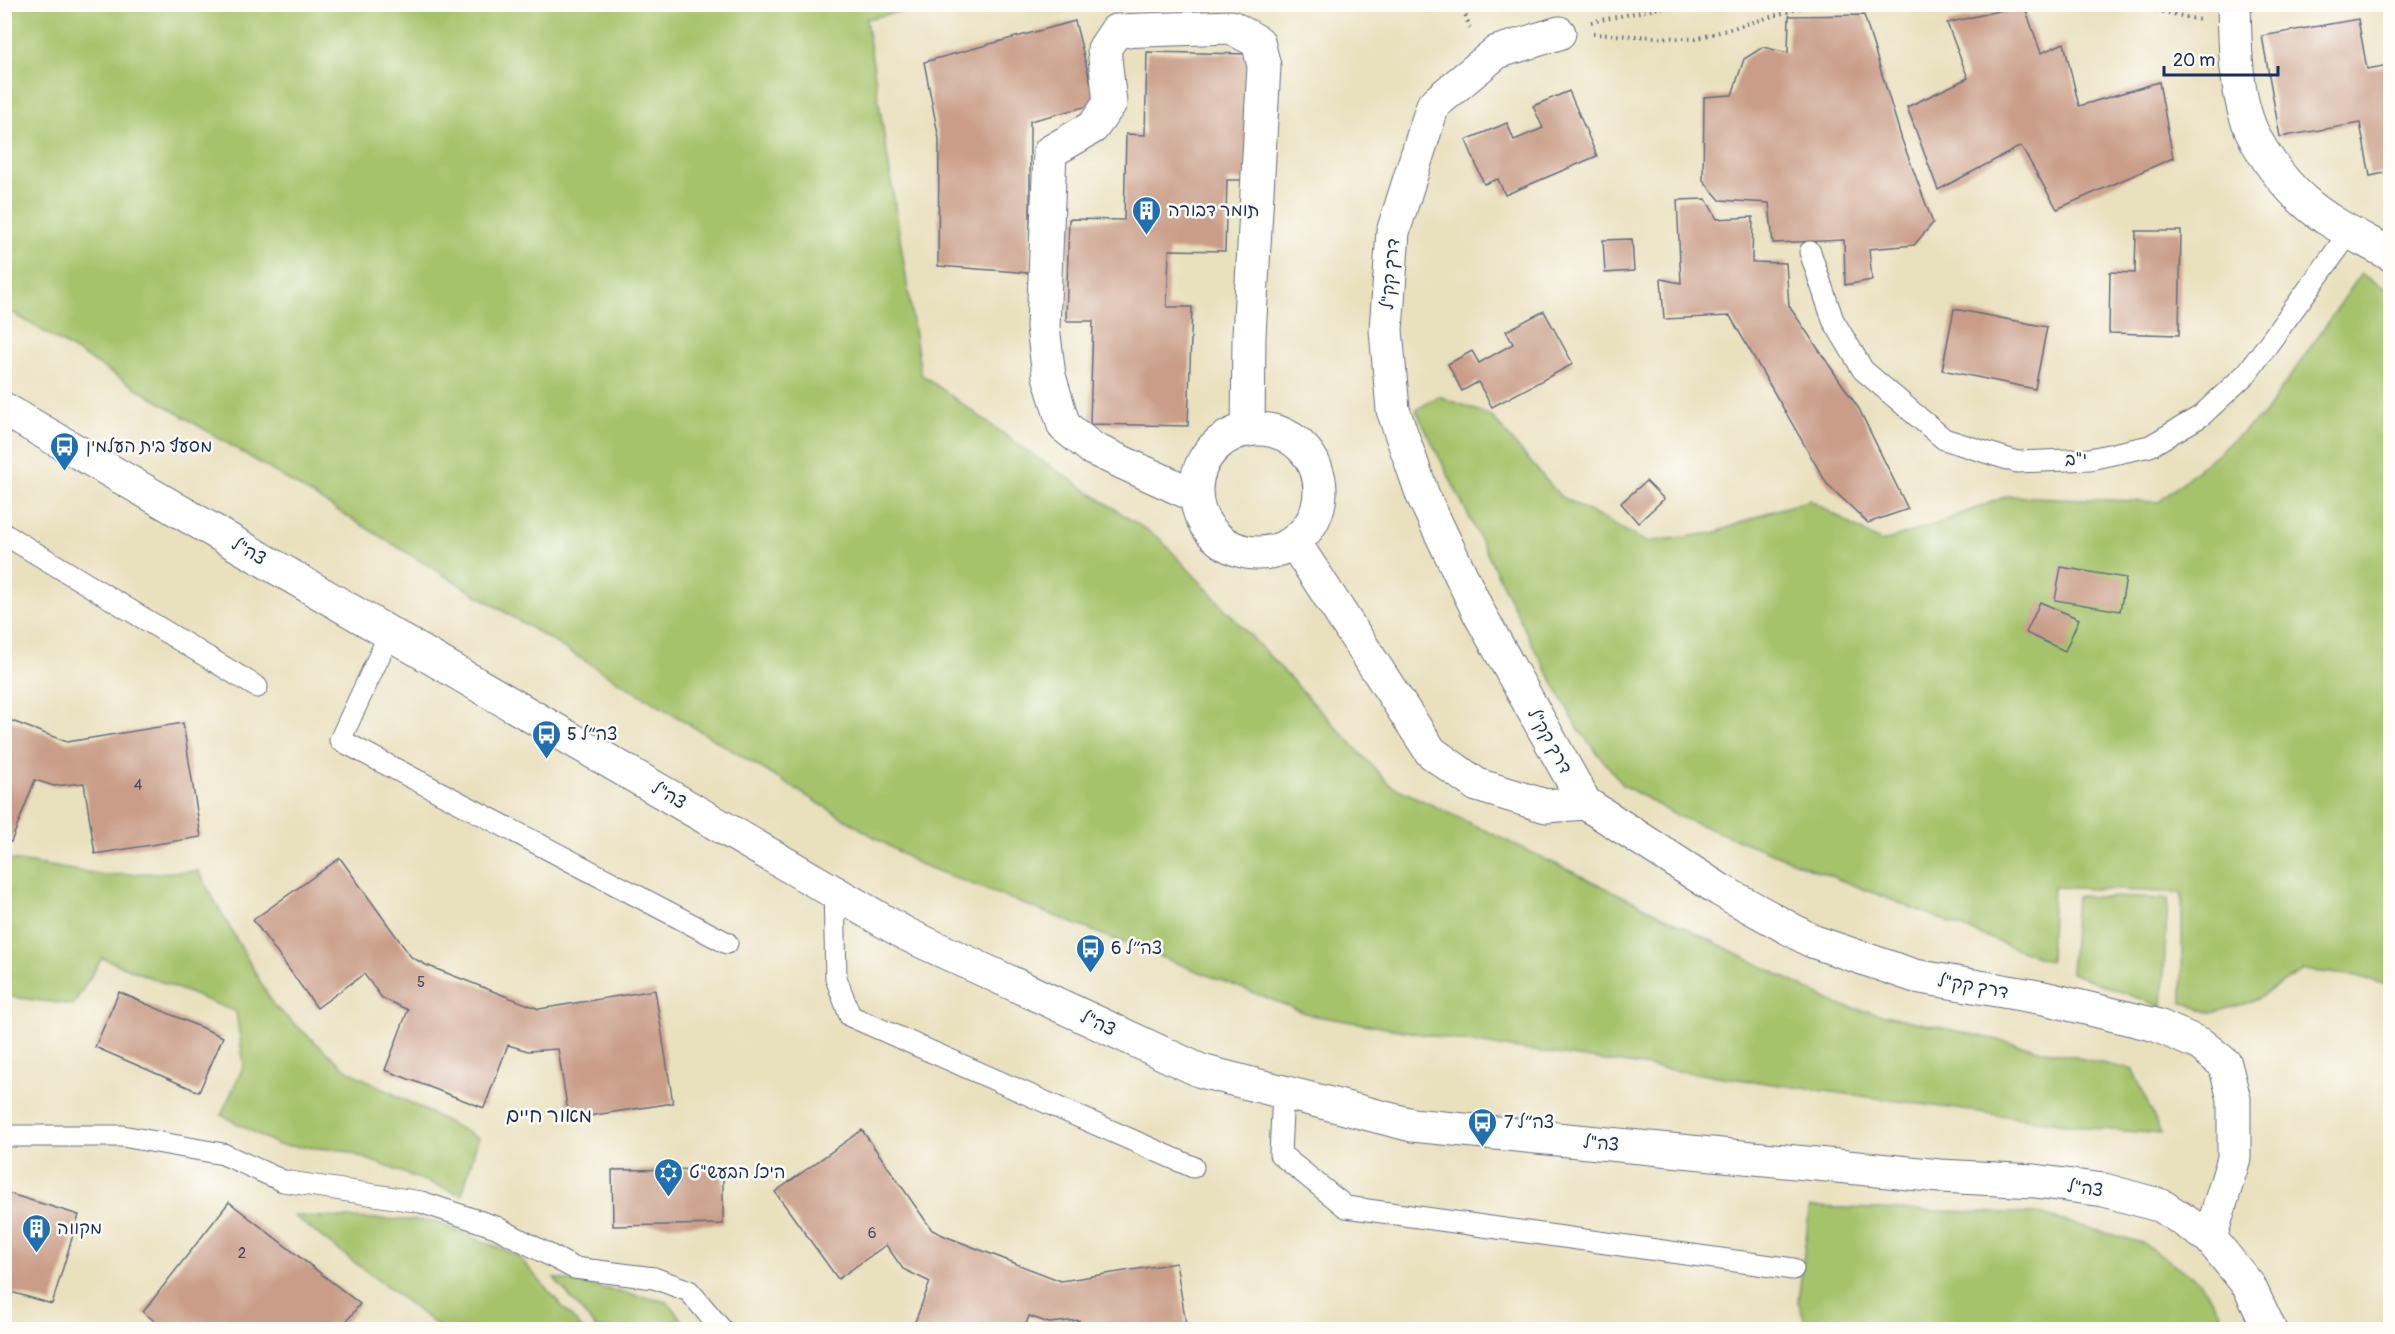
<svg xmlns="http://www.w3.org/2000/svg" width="2395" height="1334" viewBox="0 0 2395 1334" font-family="Pangolin,'Playpen Sans Hebrew',sans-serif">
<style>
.green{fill:#a5c36b;stroke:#607964;stroke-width:1.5}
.building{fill:#c99d87}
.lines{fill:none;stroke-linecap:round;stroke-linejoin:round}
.service-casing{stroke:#636d7f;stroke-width:23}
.minor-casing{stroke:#636d7f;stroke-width:35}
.tertiary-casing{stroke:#636d7f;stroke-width:35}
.path{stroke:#636d7f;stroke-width:4;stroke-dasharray:1.5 4.5;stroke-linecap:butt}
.service{stroke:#fff;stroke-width:21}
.minor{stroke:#fff;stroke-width:33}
.tertiary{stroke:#fff;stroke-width:33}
.labels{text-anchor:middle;stroke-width:5;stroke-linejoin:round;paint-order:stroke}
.number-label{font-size:15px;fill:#464a68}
.poi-label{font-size:18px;fill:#1b2f5e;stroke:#fdfcf7;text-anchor:start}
.street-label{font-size:18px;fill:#1b2f5e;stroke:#fdfcf7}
.neighbourhood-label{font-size:20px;fill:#1b2f5e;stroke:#fdfcf7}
</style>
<rect width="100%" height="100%" fill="#fdfcf7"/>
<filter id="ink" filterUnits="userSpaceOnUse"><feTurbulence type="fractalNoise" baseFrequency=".0167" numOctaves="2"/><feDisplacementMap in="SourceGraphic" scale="12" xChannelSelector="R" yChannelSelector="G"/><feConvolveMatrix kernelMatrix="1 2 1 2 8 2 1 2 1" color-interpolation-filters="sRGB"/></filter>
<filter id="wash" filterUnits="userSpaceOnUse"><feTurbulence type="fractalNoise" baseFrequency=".008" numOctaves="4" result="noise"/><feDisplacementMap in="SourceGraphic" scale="24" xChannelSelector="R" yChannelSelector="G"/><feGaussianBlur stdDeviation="1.35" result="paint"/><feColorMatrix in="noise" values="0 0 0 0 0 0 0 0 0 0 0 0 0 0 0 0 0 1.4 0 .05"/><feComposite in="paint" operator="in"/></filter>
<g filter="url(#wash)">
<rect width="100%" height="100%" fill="#e9e0bd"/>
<g class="green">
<path d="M4,5H933L866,19L921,374L1023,448L1160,539L1390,785L1629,899L1839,1005L2133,1070L2161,1134L2102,1129L1468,1042L1311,1015L917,863L5,308Z"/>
<path d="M2361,274L2390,291V986L2357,976L2303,970L2251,1002L2211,1013L2182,1002V893L2053,887L2050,962L1677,816L1623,785L1579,730L1531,642L1416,410L1439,396L1491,416L1560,496L1646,542L1714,533L1766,513L1810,500L1881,542L1936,524L2007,496L2159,502L2265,413Z"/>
<path d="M5,859L106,875L198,871L274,1006L347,1070L478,1138L462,1195L343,1150L278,1145L221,1115L244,1065L236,1012L102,958L73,1005L5,996Z"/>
<path d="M2076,896L2168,899L2162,1007L2071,973Z"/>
<path d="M1810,1207L2039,1214L2142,1243L2200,1282L2231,1329H1808L1798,1301Z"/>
<path d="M294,1216L432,1221L517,1255L582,1329H442Z"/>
<path d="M554,1278L667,1302L690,1329H597Z"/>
</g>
<g id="blocks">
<g class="building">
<path d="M2024,5L2041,53L2064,43L2079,106L2159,82L2173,158L2057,209L2021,146L1938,190L1907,107L1968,78L1947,23Z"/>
<path d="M1864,15L1902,140L1933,223L1914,245L1869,249L1872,280L1845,285L1844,240L1773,243L1769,203L1720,200L1703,180L1704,97L1732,95L1744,59L1763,47L1788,53L1789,16Z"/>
<path d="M2358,19L2367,69L2390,65V172L2370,176L2360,123L2280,137L2262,36Z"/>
<path d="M1075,21L1096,104L1030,121V273L938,266L939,139L924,62Z"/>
<path d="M1147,52L1250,54L1246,180H1227L1225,251L1169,250L1167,307H1192L1188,426L1090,424L1093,321H1066L1069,219L1124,220L1126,134L1145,135Z"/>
<path d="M1569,91L1597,156L1505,195L1498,179L1484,184L1466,140L1507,123L1514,140L1543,128L1533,106Z"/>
<path d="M1706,199L1717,219L1753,217L1752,262L1786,263L1789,306L1859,409L1908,509L1868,523L1827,484L1730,316L1664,319L1661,279L1681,283L1677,200Z"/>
<path d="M2136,231H2181L2179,335L2109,333L2110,272L2135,273Z"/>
<path d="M1632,239L1634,271L1605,273L1603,240Z"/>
<path d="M1954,309L2047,327L2035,389L1942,370Z"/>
<path d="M1544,311L1573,364L1492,407L1478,382L1462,391L1448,364L1472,351L1479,363L1513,344L1506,331Z"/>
<path d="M1646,481L1664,499L1638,523L1621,503Z"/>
<path d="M2061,567L2126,578L2120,611L2055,600Z"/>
<path d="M2040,602L2079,619L2065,651L2026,633Z"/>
<path d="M4,718L67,742L183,723L201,837L95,854L84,783L54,786L35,780L11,842L4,840Z"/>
<path d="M340,858L411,957L426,965L539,1009L655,990L673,1103L569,1119L558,1049L528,1051L508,1045L484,1108L385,1070L408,1010L382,998L364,974L317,1008L253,920Z"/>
<path d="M119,992L223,1037L199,1092L95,1047Z"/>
<path d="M862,1130L932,1230L947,1237L1061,1281L1176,1263L1187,1330H1081L1079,1320L1049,1323L1029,1316L1024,1330H912L930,1282L903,1269L886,1245L838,1279L775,1192Z"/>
<path d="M723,1169V1224L613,1226L612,1170Z"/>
<path d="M4,1192L79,1215L52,1304L4,1290Z"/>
<path d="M229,1202L360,1304L340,1330H166L143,1312Z"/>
</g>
</g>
</g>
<g filter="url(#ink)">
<use href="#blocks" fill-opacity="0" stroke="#636d7f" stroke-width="1.5"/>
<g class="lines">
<defs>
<g id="service">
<path d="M1810,252L1833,320L1863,370L1944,439L2017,462L2090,459L2150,446L2201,416L2247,373L2350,232"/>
<path d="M4,534L257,687"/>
<path d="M390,633L340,740L727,943"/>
<path d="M834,891L836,978L850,1016L1193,1167"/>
<path d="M1283,1092L1280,1154L1346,1207L1793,1269"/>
<path d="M4,1136H122L223,1154L283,1181L421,1202L496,1227L574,1268L654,1278L689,1291L722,1330"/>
</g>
<g id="minor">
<path d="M2234,4C2235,39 2235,85 2247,119C2256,147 2282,182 2304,201C2329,224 2362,238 2390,254"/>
<path d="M1559,33L1497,52L1433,105L1393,232L1386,330L1393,410L1423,496L1479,613L1585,803L1720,890L1812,941L1915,976L2044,998L2156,1025L2200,1044L2225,1064L2234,1099V1158L2210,1238"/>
<circle cx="1258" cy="491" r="62"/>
<path d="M1196,496L1093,449L1064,426L1049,376L1043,327L1050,152L1093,127L1110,103L1104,49L1116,31L1231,27L1258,42L1264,66L1249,336L1248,430"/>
<path d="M1294,542L1431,752L1477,785L1546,806L1585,803"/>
</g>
<path id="tertiary" d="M4,409L906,934L1201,1071L1412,1125L1940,1176L2035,1181L2104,1190L2162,1206L2210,1238L2249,1286L2270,1330"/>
</defs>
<use href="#service" class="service-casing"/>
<use href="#minor" class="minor-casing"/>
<use href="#tertiary" class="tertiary-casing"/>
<g class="path">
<path d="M1462,4L1470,29"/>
<path d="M2127,4L2200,20"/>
<path d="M1591,22L1679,4"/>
<path d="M1593,34L1696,39L1814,4"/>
</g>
<use href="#service" class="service"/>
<use href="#minor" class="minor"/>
<use href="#tertiary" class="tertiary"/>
</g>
</g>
<defs>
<symbol id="building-pin" viewBox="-11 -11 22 30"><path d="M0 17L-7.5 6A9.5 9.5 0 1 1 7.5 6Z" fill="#1f6fb2" stroke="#fdfcf7"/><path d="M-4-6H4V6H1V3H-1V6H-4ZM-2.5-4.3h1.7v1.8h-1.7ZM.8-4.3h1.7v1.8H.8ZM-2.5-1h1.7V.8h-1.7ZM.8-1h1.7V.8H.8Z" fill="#fff"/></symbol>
<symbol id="bus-pin" viewBox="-11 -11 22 30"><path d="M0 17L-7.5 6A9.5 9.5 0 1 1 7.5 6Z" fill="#1f6fb2" stroke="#fdfcf7"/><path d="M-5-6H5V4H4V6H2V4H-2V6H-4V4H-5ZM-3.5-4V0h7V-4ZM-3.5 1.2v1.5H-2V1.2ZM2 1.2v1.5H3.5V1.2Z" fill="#fff"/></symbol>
<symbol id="synagogue-pin" viewBox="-11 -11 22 30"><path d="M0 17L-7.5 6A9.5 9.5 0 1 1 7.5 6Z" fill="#1f6fb2" stroke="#fdfcf7"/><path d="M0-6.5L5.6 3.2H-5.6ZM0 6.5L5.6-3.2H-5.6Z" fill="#fff"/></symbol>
</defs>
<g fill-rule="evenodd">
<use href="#building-pin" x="1130" y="194" width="33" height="45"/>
<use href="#bus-pin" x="48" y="430" width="33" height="45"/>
<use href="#bus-pin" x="530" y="718" width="33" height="45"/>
<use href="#bus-pin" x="1074" y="932" width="33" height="45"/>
<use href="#bus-pin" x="1466" y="1106" width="33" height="45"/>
<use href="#synagogue-pin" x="652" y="1156" width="33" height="45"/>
<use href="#building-pin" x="20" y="1212" width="33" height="45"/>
</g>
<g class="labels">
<g class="number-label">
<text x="138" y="790">4</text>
<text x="421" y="987">5</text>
<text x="872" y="1238">6</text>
<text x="242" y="1258">2</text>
</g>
<g class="poi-label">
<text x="1168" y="216">תומר דבורה</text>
<text x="86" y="452">מסעף בית העלמין</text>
<text x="567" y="740">צה״ל 5</text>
<text x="1111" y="954">צה״ל 6</text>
<text x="1504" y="1128">צה״ל 7</text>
<text x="689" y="1178">היכל הבעש"ט</text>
<text x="57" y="1234">מקווה</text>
</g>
<g class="street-label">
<text transform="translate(1390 274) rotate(-85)" y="6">דרך קק"ל</text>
<text transform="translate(2076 459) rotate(-3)" y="6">י"ב</text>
<text transform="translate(249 551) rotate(30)" y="6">צה"ל</text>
<text transform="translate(1550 741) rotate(61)" y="6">דרך קק"ל</text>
<text transform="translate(669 795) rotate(30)" y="6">צה"ל</text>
<text transform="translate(1973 986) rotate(10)" y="6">דרך קק"ל</text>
<text transform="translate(1098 1023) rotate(25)" y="6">צה"ל</text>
<text transform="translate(1601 1143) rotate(5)" y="6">צה"ל</text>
<text transform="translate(2085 1188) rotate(8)" y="6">צה"ל</text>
</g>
<g class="neighbourhood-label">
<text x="549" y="1122">מאור חיים</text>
</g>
</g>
<rect width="2395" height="1334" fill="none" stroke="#fdfcf7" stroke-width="24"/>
<path d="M2164 66v9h114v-9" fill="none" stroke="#1b2f5e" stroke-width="3"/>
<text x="2173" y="66" font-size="18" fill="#1b2f5e" stroke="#fdfcf7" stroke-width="4.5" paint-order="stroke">20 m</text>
</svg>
